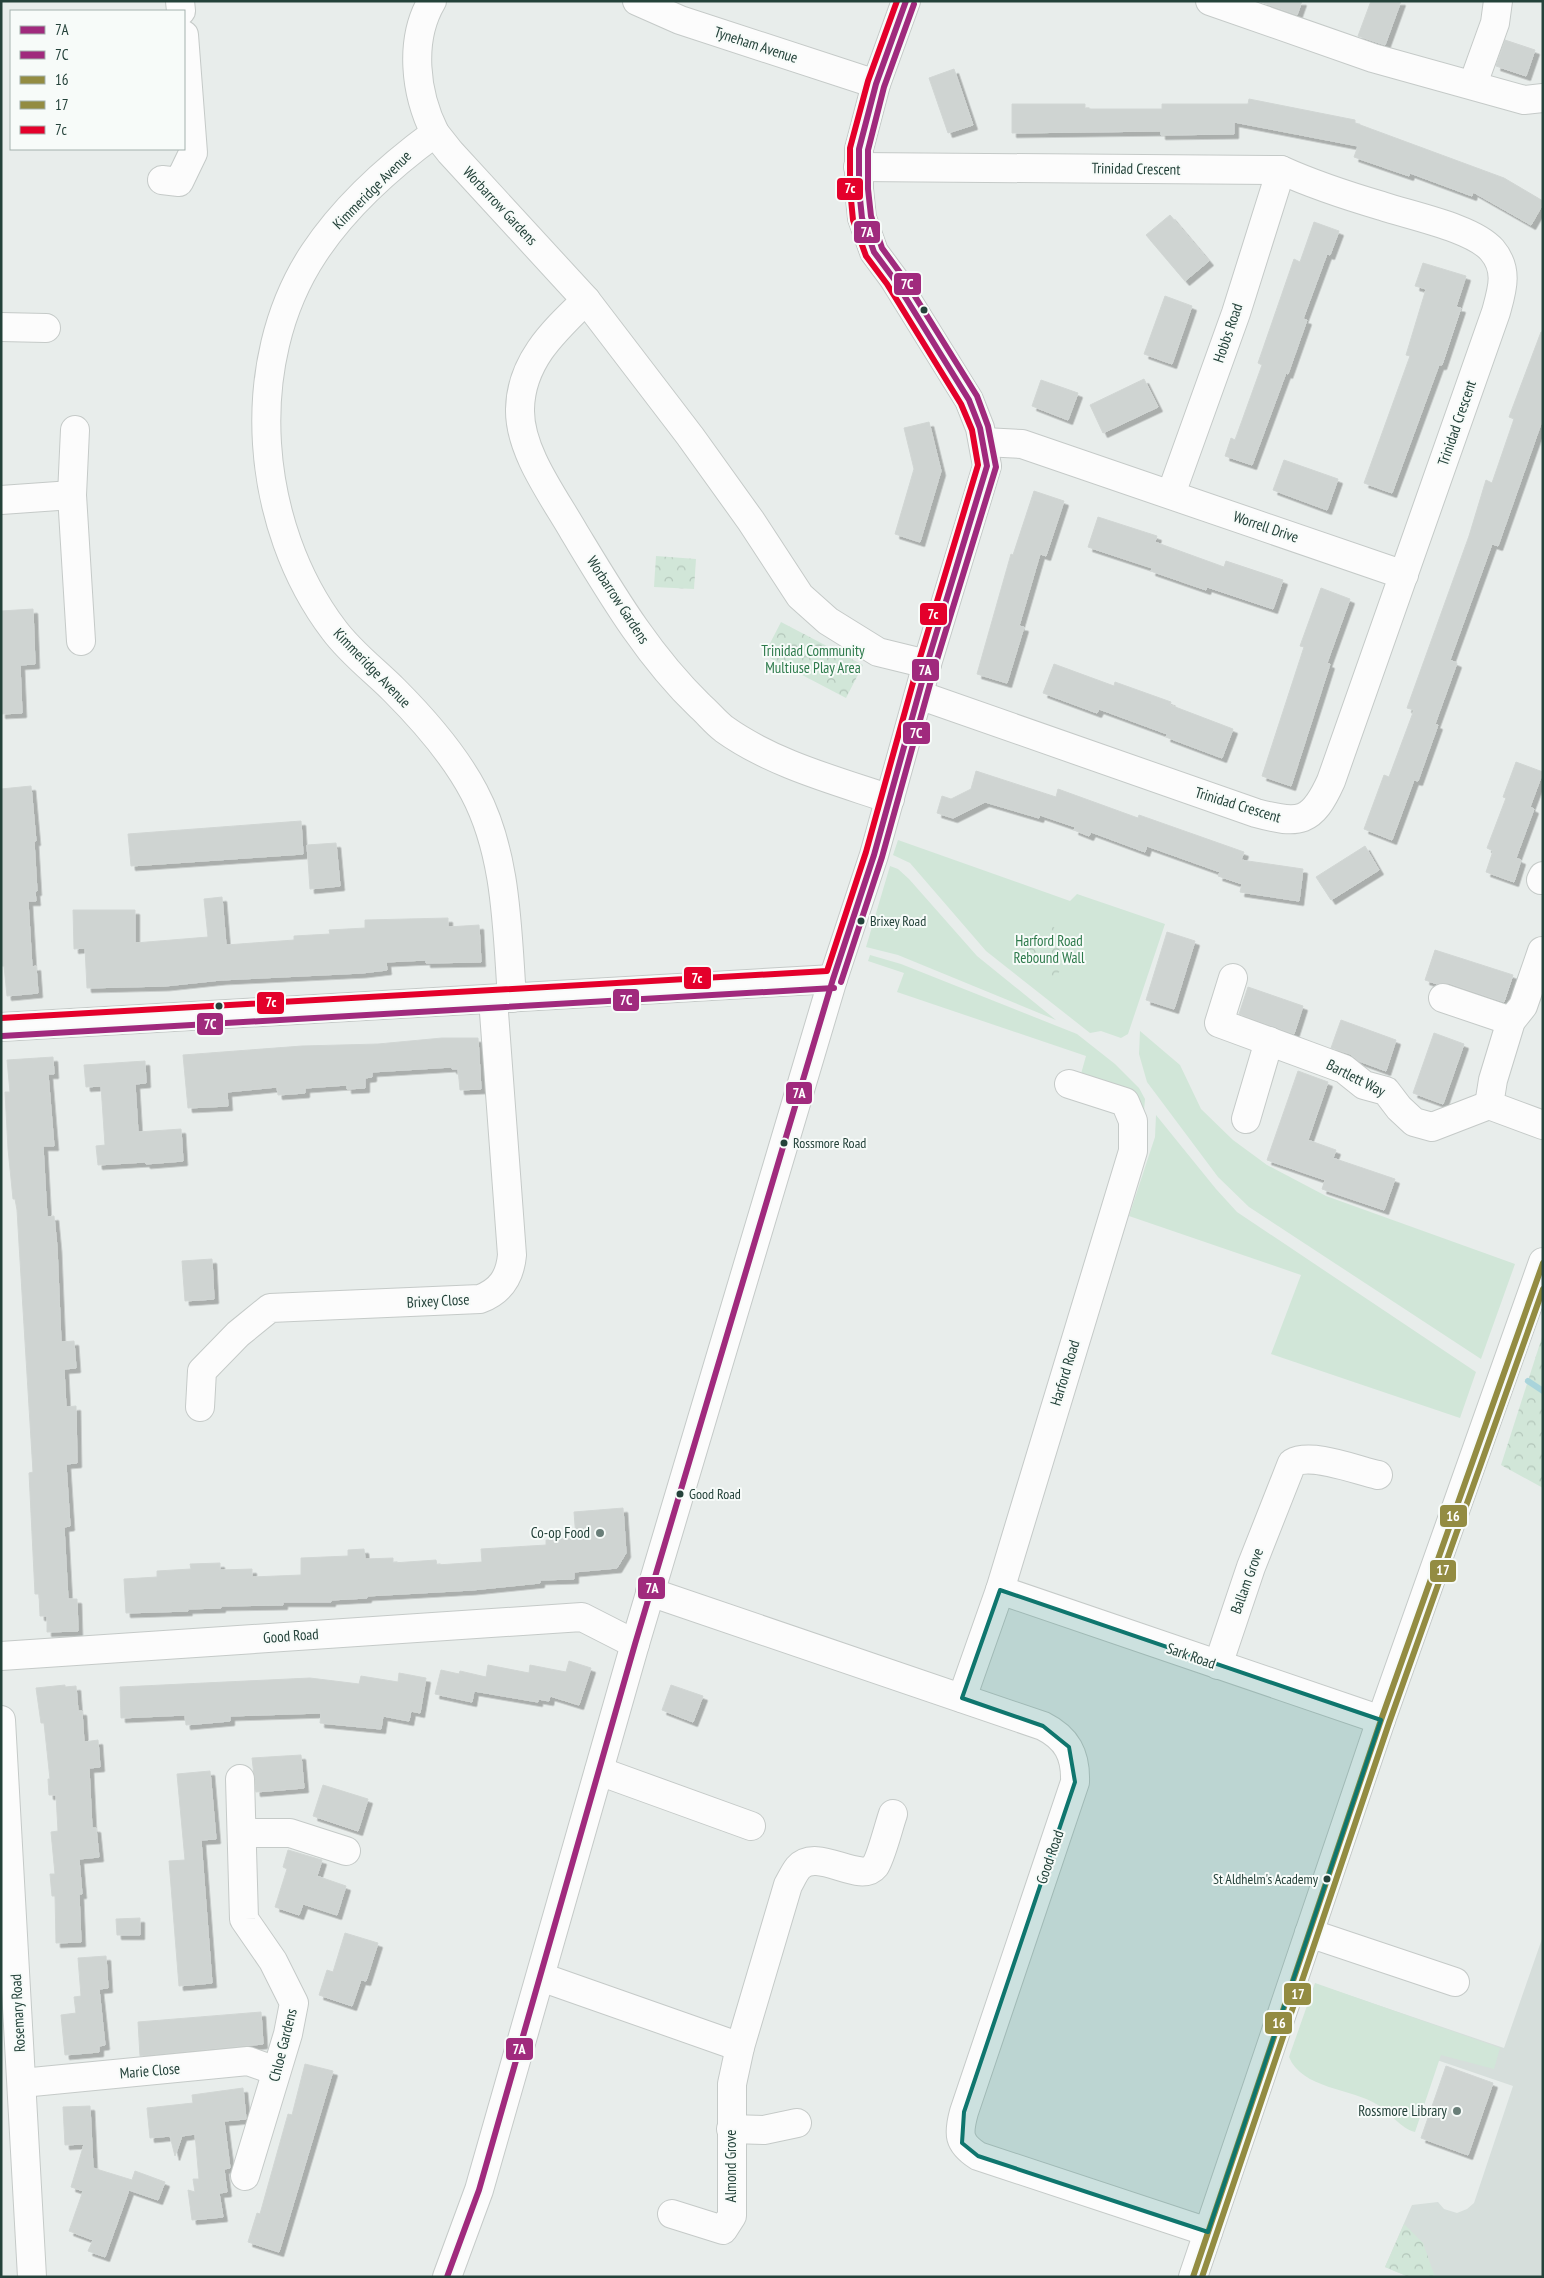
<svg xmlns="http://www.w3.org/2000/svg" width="1544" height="2278" viewBox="0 0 1544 2278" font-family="'PT Sans Narrow',sans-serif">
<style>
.built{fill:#d6dedb}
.green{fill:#d1e6d8}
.forest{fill:url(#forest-crowns)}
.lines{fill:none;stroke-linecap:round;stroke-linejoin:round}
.stream{stroke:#a9d4db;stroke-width:6}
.building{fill:#cfd4d2;stroke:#d1d6d4;filter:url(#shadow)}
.minor-casing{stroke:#c5cac8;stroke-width:30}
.minor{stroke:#fcfcfc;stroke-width:28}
.bus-1-casing{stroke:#f7fbf9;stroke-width:10}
.bus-2-casing{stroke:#f7fbf9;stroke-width:10}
.bus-3-casing{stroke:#f7fbf9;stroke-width:10}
.bus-4-casing{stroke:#f7fbf9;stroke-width:10}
.bus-5-casing{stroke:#f7fbf9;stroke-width:10}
.bus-1{stroke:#a02a7d;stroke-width:6}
.bus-2{stroke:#a02a7d;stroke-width:6}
.bus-3{stroke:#938c42;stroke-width:6}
.bus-4{stroke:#938c42;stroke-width:6}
.bus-5{stroke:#e4002b;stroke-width:6}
.marked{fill:#0f766e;fill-opacity:0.2;stroke:#0f766e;stroke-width:4;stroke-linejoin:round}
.bus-dot{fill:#24423a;stroke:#f7fbf9;stroke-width:2}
.poi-dot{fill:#697e78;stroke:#f7fbf9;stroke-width:2}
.labels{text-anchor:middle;stroke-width:4;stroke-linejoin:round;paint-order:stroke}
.bus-label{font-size:14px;fill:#24423a;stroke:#f7fbf9;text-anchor:start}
.street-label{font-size:15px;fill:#24423a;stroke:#f7fbf9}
.park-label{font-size:15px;fill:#2d7a4b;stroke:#f7fbf9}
.poi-label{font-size:15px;fill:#24423a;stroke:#f7fbf9;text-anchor:end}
.line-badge{stroke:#f7fbf9;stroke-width:2}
.badge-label{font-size:14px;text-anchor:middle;font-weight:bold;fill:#fff}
</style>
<defs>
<pattern id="forest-crowns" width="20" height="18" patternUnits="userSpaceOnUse" patternTransform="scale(1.25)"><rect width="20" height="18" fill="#d1e6d8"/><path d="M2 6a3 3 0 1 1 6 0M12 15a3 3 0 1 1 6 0" fill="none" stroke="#b3c6ba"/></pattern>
<filter id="shadow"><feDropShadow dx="4.5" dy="4.5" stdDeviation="0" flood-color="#0004"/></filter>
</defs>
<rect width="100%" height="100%" fill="#e8edeb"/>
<path class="built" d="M1543,1936V2277H1409L1385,2267L1412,2205L1438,2202L1444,2209L1457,2213L1467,2209L1474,2203L1513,2086L1305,2015L1316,1984L1504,2048Z"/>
<g class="green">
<path d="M898,840L1070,901L1077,894L1165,924L1128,1034L1121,1038L1101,1031L1090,1033L986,951L910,863L893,855Z"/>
<path d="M890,866L898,869L909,879L977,956L1056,1020L898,955L866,947Z"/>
<path d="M870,955L901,964L1077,1034L1115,1064L1139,1088L1145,1099L1143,1123L1079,1081L1086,1056L897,992L904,973L868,961Z"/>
<path d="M1140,1031L1180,1065L1201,1109L1233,1140L1267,1165L1326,1196L1515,1264L1481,1359L1249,1207L1218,1177L1147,1082L1139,1054Z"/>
<path d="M1156,1115L1216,1189L1237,1212L1476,1372L1460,1418L1271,1354L1301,1275L1129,1216L1155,1137Z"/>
<path d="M1315,1983L1500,2048L1494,2069L1441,2055L1415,2132C1401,2129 1390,2112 1378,2105C1351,2088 1302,2089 1289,2057Z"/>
</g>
<g class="forest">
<path d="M656,556L696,559L694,589L654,587Z"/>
<path d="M781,622L863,665L846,698L764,655Z"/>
<path d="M1045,921L1079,945L1054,979L1019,955Z"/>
<path d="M1543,1334V1488L1501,1465Z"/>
<path d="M1404,2224L1423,2243L1435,2277H1409L1385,2267Z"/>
</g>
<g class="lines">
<path class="stream" d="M1528,1381L1543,1391"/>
</g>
<g class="building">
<path d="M1258,1H1302L1297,15Z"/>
<path d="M1371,1H1401L1385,45L1358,36Z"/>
<path d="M1505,40L1535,50L1526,76L1496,66Z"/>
<path d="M954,69L973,125L948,133L929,78Z"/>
<path d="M1249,99L1355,120V123L1504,178L1543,201V204L1531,225L1473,192L1472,196L1410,173L1409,176L1354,157L1358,146L1234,122V134L1161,135V131L1012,133V104H1085V109H1162V104H1248Z"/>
<path d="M1170,215L1209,261L1185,281L1146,235Z"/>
<path d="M1314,222L1339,231L1330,255L1327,254L1303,319L1307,320L1288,374L1286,373L1252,465L1225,456L1231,438L1235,440L1262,365L1258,363L1294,259L1300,262Z"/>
<path d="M1423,263L1466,276L1456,307L1461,308L1442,365H1439L1392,493L1364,483L1410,356L1406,355L1426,289L1415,286Z"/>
<path d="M1165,296L1192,306L1172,364L1144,354Z"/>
<path d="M1541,332H1543V418L1498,546L1492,544L1450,660L1457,663L1435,724L1438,725L1418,781L1414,780L1392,840L1364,829L1384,775L1389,777L1414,710L1407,708L1469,536L1486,480L1492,483L1514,419L1509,417Z"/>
<path d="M1144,379L1158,407L1103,433L1090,405Z"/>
<path d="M1041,380L1078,393L1068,420L1032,406Z"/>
<path d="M929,422L941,471L920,542L895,534L914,469L904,428Z"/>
<path d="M1284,460L1338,479L1327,510L1273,490Z"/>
<path d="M1034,491L1064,501L1046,556L1040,554L1019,626L1024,627L1007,683L977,674L1011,554L1013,555Z"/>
<path d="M1098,517L1157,536L1155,542L1224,567L1226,561L1283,580L1273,609L1207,587L1206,590L1151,571L1152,568L1088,547Z"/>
<path d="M1321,588L1350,599L1327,663L1330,664L1291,786L1262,776L1304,647L1300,646Z"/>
<path d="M33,609L35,664L20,665L22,713L1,714V611Z"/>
<path d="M1054,664L1114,686L1115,682L1171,702L1170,705L1233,729L1222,758L1166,737L1167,734L1099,709L1097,713L1043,693Z"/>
<path d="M1516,762L1543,772L1530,807L1534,809L1516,858L1521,860L1514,882L1486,872L1493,851L1487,848L1506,798L1503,797Z"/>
<path d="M976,771L1056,797L1058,789L1138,818L1139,815L1244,852L1241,860L1303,869L1299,901L1240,892L1242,884L1218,876L1220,872L1147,846L1145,852L1091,832L1089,836L1074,830L1075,827L1040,815L1039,818L985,802L953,818L937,813L942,796L951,799L971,789Z"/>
<path d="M31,786L36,841H34L37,891H35L36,901H28L32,967L36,966L38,993L7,996L4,966H1V789Z"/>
<path d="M301,821L303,854L131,866L128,834Z"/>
<path d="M336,843L340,886L310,889L307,845Z"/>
<path d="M1365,846L1379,870L1331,900L1316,877Z"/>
<path d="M222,897L226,945L294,940V936L330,934L329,930L365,928V920L448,918V927L479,925L481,962L426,963V960L386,962L387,970L362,973L221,980L165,986L87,988L85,948L74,949L73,910H135V943L208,937L204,899Z"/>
<path d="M1167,932L1195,941L1174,1009L1146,1000Z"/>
<path d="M1435,950L1513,975L1504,1002L1448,983L1437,984L1425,980Z"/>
<path d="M1248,987L1303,1006L1294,1034L1239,1014Z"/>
<path d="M1341,1020L1396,1040L1386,1071L1359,1061L1350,1054L1331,1048Z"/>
<path d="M1434,1033L1464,1044L1443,1104L1413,1093Z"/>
<path d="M442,1038H478L481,1089L460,1090L458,1069H452V1067L372,1072V1077L365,1078V1088L347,1089V1085L305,1088V1093L278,1095L277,1087L227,1092L228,1106L188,1108L183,1055L302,1046L378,1044Z"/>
<path d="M53,1057L54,1074H48L54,1146H43L47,1217L54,1216L57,1247L61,1342L74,1341L76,1368L64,1369L66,1407L76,1406L77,1463L66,1464L70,1526L64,1527L68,1599H77L78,1631L47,1632V1616H40L39,1594H35L29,1473L33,1472L19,1244L17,1210L15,1199H13L8,1149L5,1092H10L7,1060Z"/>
<path d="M145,1061L146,1083L135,1084L138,1132L181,1129L183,1161L146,1164L145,1162L98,1165L96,1146L105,1145L101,1086L86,1087L84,1065Z"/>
<path d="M1298,1071L1328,1082L1308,1140L1336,1150L1333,1158L1395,1179L1384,1210L1322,1189L1325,1180L1267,1160Z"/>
<path d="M212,1259L214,1299L185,1301L182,1261Z"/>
<path d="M623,1508L626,1553L617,1568L574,1572V1579L540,1580V1583L472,1590L367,1596V1598L331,1600V1602H283V1605L221,1606V1608L187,1609L188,1611L126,1613L124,1579L157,1577V1571L191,1569L190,1564L220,1563V1570L252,1569V1577L301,1575V1558L348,1556V1550L364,1549L365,1559L393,1558V1563L436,1560L437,1565L482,1562L481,1549L546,1545V1540L576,1538L574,1512Z"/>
<path d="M569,1661L591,1668L579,1705L550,1696L549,1701L538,1699V1702L474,1691L472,1702L435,1694L441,1670L459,1674L460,1671L486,1677L488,1665L529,1673L530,1665L566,1672Z"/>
<path d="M399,1673L426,1678L420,1713L411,1711L409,1721L383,1716L381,1729L320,1723L321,1713L230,1716V1721L186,1725L185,1715L121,1718L120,1687L310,1678L359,1684L361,1676L398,1682Z"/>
<path d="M65,1685V1687L76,1686L78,1711H82L84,1742L98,1740L100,1767L89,1768L92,1828H96L99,1857L79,1859L82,1894H79L81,1942L56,1943L55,1896H52L50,1874H55L51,1832L58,1831L56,1795H49L48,1779H50L44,1723H41L36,1688Z"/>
<path d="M671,1685L703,1696L693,1722L662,1710Z"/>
<path d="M301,1755L304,1788L256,1792L252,1758Z"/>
<path d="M210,1771L216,1839L201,1840L212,1983L179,1986L169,1861L185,1860L177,1774Z"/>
<path d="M323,1785L368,1799L358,1831L313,1816Z"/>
<path d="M288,1850L322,1860L317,1876L346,1886L337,1915L303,1904L299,1915L275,1907L287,1869L283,1867Z"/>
<path d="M140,1918V1935H117L116,1919Z"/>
<path d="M345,1933L378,1943L366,1981L361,1980L352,2006L319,1995L327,1970L333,1972Z"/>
<path d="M106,1956L108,1988L99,1989L105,2045L99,2046V2052L65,2055L61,2015L76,2013L74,1997L81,1996L78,1958Z"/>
<path d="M261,2012L263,2044L140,2056L138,2022Z"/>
<path d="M305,2064L333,2071L279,2252L248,2242L257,2213L260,2214L288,2114L292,2115Z"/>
<path d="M1446,2066L1493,2083L1468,2155L1421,2138Z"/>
<path d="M243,2088L246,2119L224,2121L230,2168L224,2169L227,2192L219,2193L223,2217L192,2220L188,2190L195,2192L193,2179H199L195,2134L182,2136L175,2156L170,2136L150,2138L147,2108L193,2103L192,2095Z"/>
<path d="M90,2106L93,2168L132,2180L135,2171L165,2182L158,2200L129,2190L105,2257L88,2251L93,2240L69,2231L83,2191L71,2187L84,2144L65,2145L63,2107Z"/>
</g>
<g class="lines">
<defs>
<g id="minor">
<path d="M180,1L181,11"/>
<path d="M432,1C409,40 415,93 435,133C390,166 345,206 314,253C241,363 255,526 334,630C351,653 374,670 394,690C424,720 454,754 474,792C507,854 507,929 512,998"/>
<path d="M637,1L680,20L876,84"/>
<path d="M1210,1L1373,58L1524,100L1543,98"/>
<path d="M1473,84L1495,23L1498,1"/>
<path d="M435,133L450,152L586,300L690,436L751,521L800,596L828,621L878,652L927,664"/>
<path d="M858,167L1281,170C1314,185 1348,196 1382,206C1412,216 1473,228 1492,250C1509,270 1502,290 1496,312L1331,781C1312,823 1300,825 1256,813L919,695"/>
<path d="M162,180L179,182L193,153L184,35"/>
<path d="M586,300C554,331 521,361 520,409C519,451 554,497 574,532C611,593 647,655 700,706C708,713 715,722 724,729C773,764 834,780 890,799"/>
<path d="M1,327L46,328"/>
<path d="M75,430L72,495L81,641"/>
<path d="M984,442L1022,444L1404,575"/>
<path d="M1171,494L1236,313L1281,170"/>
<path d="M1,500L72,495"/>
<path d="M1541,880L1543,876"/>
<path d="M1542,951L1523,1006L1511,1021L1493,1080L1489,1105L1543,1125"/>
<path d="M1233,978L1219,1023L1344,1069L1364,1085L1386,1091L1399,1108L1414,1122L1432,1127L1489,1105"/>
<path d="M1443,998L1511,1021"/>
<path d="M1,1027L833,979"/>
<path d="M1246,1119L1269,1041"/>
<path d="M200,1407L202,1371L238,1334L270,1308L480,1299C501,1291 510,1277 512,1255L493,999"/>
<path d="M1000,1590L1381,1720"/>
<path d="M650,1592L1043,1726C1067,1738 1076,1755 1075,1782L964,2112C958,2134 958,2143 978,2156L1208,2232"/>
<path d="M1,1656L582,1617L635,1644"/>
<path d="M1218,1665L1251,1567L1292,1463C1311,1452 1356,1470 1378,1475"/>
<path d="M962,1698L1000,1590L1133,1151V1121L1125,1102L1069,1084"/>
<path d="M1,1720L32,2277"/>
<path d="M599,1771L751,1826"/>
<path d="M240,1779L244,1919L273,1961L294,2003L288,2034L245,2176"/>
<path d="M242,1833H290L346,1851"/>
<path d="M1309,1933L1455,1982"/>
<path d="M541,1977L740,2047"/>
<path d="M22,2083L248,2061L276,2071"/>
<path d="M731,2129L764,2130L797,2123"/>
<path d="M672,2214L723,2230L732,2216V2084L740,2047L788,1885C791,1880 794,1873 798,1868C817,1846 860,1885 875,1866C881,1858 889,1825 893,1814"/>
<path d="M447,2277L479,2190L635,1644L833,979L874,855L927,664L987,466L980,428L969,400L894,279L874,252L862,218L859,189V149L876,84L906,1"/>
<path d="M1193,2277L1381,1720L1543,1262"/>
</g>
</defs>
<use href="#minor" class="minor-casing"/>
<use href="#minor" class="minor"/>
<defs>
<path id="bus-1" d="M447,2277L479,2190L635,1644L833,979L874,855L927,664L987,466L980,428L969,400L894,279L874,252L862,218L859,189V149L876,84L906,1"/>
<g id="bus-2">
<path d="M841,982L882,857L935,666L996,467L988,426L977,396L901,274L882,248L871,216L868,189V150L884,87L914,4"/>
<path d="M2,1036L834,988"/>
</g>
<path id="bus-3" d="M1193,2277L1381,1720L1543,1263"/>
<path id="bus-4" d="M1202,2277L1389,1723L1543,1289"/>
<path id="bus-5" d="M1,1018L827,971L866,852L919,661L978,465L972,430L961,404L887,284L866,256L853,220L850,189V148L868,81L897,1"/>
</defs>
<use href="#bus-1" class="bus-1-casing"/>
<use href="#bus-2" class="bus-2-casing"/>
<use href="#bus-3" class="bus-3-casing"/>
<use href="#bus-4" class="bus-4-casing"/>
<use href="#bus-5" class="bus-5-casing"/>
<use href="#bus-1" class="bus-1"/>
<use href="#bus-2" class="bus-2"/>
<use href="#bus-3" class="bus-3"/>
<use href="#bus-4" class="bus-4"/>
<use href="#bus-5" class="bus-5"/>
</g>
<path class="marked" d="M1000,1590L1381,1720L1208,2232L978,2156L962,2143L964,2112L1075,1782L1069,1747L1043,1726L962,1698Z"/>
<g class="bus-dot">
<circle cx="924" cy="310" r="4.5"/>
<circle cx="861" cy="921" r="4.5"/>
<circle cx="219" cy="1006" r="4.5"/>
<circle cx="784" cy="1143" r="4.5"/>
<circle cx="680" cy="1494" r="4.5"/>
<circle cx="1327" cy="1879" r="4.5"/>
</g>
<g class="poi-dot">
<circle cx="600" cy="1533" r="5"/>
<circle cx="1457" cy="2111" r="5"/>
</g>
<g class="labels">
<g class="bus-label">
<text x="870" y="926">Brixey Road</text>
<text x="793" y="1148">Rossmore Road</text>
<text x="689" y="1499">Good Road</text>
<text x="1318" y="1884" text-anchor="end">St Aldhelm's Academy</text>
</g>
<g class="street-label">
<text transform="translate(756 45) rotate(18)" y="5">Tyneham Avenue</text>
<text transform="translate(1136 169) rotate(1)" y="5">Trinidad Crescent</text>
<text transform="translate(372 190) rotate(-45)" y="5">Kimmeridge Avenue</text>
<text transform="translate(500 206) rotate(47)" y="5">Worbarrow Gardens</text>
<text transform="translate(1228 333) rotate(-71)" y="5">Hobbs Road</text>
<text transform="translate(1457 423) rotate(-71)" y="5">Trinidad Crescent</text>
<text transform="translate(1266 527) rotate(19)" y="5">Worrell Drive</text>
<text transform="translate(618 600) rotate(57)" y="5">Worbarrow Gardens</text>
<text transform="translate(372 668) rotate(46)" y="5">Kimmeridge Avenue</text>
<text transform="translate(1238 805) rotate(17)" y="5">Trinidad Crescent</text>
<text transform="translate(1356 1078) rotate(27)" y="5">Bartlett Way</text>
<text transform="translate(438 1301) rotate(-3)" y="5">Brixey Close</text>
<text transform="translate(1065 1373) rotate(-73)" y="5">Harford Road</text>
<text transform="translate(1247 1581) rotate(-70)" y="5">Ballam Grove</text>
<text transform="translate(291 1636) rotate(-4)" y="5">Good Road</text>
<text transform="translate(1191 1656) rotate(19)" y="5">Sark Road</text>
<text transform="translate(1050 1857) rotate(-71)" y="5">Good Road</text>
<text transform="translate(18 2013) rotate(-93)" y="5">Rosemary Road</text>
<text transform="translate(283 2045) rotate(-76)" y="5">Chloe Gardens</text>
<text transform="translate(150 2071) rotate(-5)" y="5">Marie Close</text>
<text transform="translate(731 2166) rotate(-90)" y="5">Almond Grove</text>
</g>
<g class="park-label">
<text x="813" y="656">Trinidad Community<tspan x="813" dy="17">Multiuse Play Area</tspan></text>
<text x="1049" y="946">Harford Road<tspan x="1049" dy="17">Rebound Wall</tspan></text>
</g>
<g class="poi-label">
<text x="590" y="1538">Co-op Food</text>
<text x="1447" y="2116">Rossmore Library</text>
</g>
</g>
<g class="line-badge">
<rect x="836" y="177" width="28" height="24" rx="5" fill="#e4002b"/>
<rect x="853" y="220" width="28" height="24" rx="5" fill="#a02a7d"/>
<rect x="893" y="272" width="29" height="24" rx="5" fill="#a02a7d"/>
<rect x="919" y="602" width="29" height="24" rx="5" fill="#e4002b"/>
<rect x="911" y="658" width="29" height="24" rx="5" fill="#a02a7d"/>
<rect x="902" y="721" width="29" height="24" rx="5" fill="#a02a7d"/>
<rect x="683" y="966" width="29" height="24" rx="5" fill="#e4002b"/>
<rect x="612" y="988" width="28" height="24" rx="5" fill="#a02a7d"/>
<rect x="256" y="991" width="29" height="24" rx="5" fill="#e4002b"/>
<rect x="196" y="1012" width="28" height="24" rx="5" fill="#a02a7d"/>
<rect x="785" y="1081" width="28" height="24" rx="5" fill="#a02a7d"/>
<rect x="1439" y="1504" width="29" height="24" rx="5" fill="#938c42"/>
<rect x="1429" y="1559" width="28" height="24" rx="5" fill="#938c42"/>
<rect x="637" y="1576" width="29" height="24" rx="5" fill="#a02a7d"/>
<rect x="1283" y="1982" width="29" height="24" rx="5" fill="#938c42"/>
<rect x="1264" y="2011" width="29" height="24" rx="5" fill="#938c42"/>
<rect x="505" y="2037" width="29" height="24" rx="5" fill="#a02a7d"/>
</g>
<g class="badge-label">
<text x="850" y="193">7c</text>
<text x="867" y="237">7A</text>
<text x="907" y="289">7C</text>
<text x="933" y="619">7c</text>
<text x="925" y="675">7A</text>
<text x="916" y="738">7C</text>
<text x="697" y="983">7c</text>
<text x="626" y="1005">7C</text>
<text x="271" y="1007">7c</text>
<text x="210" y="1029">7C</text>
<text x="799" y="1098">7A</text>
<text x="1453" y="1521">16</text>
<text x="1443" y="1575">17</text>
<text x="652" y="1593">7A</text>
<text x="1298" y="1999">17</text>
<text x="1279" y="2028">16</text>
<text x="519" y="2054">7A</text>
</g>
<rect width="1544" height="2278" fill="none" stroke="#24423a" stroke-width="5"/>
<rect x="10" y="10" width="175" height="140" fill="#f7fbf9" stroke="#a3b1ad"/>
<rect x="20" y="26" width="25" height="8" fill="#a02a7d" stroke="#a3b1ad"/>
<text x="55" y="35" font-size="15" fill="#24423a">7A</text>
<rect x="20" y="51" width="25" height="8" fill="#a02a7d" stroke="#a3b1ad"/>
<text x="55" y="60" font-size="15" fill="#24423a">7C</text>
<rect x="20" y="76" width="25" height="8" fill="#938c42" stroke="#a3b1ad"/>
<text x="55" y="85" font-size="15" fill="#24423a">16</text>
<rect x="20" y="101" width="25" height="8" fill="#938c42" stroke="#a3b1ad"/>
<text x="55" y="110" font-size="15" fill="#24423a">17</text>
<rect x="20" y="126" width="25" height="8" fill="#e4002b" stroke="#a3b1ad"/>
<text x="55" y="135" font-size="15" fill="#24423a">7c</text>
</svg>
